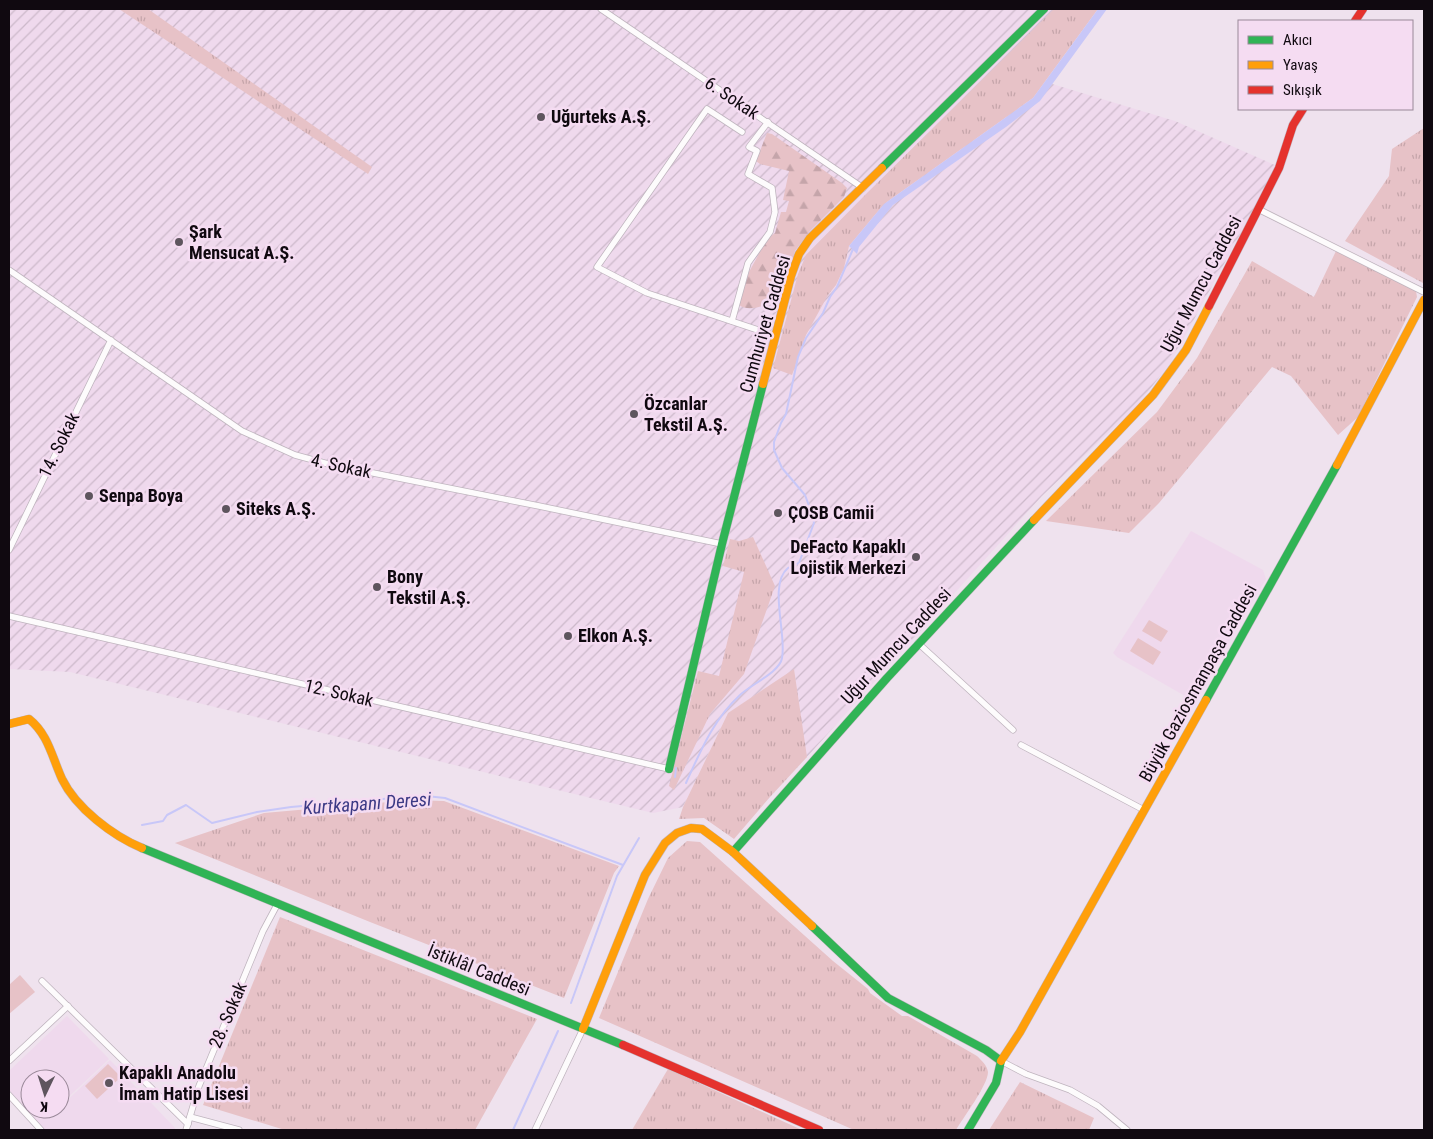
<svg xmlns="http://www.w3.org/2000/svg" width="1433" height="1139" viewBox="0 0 1433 1139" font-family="'Roboto Condensed',sans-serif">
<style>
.built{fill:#efd9ed}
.industrial{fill:url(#industrial-furrows)}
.grass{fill:url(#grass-tufts)}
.forest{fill:url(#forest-firs)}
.pitch{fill:#e7c2c7}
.water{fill:#c8c7f8}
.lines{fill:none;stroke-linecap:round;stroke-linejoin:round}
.stream{stroke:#c8c7f8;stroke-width:2}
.street-casing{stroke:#bfb4be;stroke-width:7}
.fast-casing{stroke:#bfb4be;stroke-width:9}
.slow-casing{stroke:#bfb4be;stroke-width:9}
.jam-casing{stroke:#bfb4be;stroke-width:9}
.street{stroke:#fdfbfc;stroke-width:5.5}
.fast{stroke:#30b455;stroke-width:8}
.slow{stroke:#ff9f0a;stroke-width:8}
.jam{stroke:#e5322d;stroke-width:8}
.poi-dot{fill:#5e555e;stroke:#f5dcf2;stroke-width:2}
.labels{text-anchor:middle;stroke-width:5;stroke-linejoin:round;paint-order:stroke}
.street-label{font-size:18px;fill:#100910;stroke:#f5dcf2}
.poi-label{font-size:18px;font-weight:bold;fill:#100910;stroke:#f5dcf2;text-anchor:start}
.water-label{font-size:19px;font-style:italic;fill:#3c3a85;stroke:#f5dcf2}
</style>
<defs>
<pattern id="industrial-furrows" width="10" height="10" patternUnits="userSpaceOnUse" patternTransform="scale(1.25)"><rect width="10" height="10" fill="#efd9ed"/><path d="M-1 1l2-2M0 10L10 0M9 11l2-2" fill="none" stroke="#ccb9ca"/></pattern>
<pattern id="grass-tufts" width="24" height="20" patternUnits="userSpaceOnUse" patternTransform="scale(1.25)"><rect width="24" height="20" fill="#e7c2c7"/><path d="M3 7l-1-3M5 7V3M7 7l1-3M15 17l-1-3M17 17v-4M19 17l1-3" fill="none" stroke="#c5a5aa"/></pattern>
<pattern id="forest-firs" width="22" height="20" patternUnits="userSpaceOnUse" patternTransform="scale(1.25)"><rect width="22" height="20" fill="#e7c2c7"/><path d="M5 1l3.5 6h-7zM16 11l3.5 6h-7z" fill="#c5a5aa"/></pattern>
</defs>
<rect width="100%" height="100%" fill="#efe2ee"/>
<g class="built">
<path d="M1191,531L1263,570L1266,579L1196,699L1192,700L1117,657L1113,653Z"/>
<path d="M67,1016L109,1059L60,1105V1079H30V1109H56L47,1119L57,1109H60V1107L110,1060L175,1128V1130H45L40,1124L9,1090V1071Z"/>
</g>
<path class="industrial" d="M9,9H1061L1039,80L1175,121L1277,166L1171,362L1137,406L1042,496L806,758L794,670L728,713L683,807L653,813L70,672L9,669Z"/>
<g class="grass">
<path d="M119,9H148L372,167L368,174Z"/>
<path d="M1054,9H1098L1033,98L884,204L849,246L844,268L836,285L828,295L806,335L792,375L773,368L798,274L806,255L868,192Z"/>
<path d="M1424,128V281L1423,283L1345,241L1389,176L1392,149Z"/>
<path d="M1336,251L1416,291L1417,297L1358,417L1338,435L1291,376L1272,367L1159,503L1129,533L1046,521L1157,412L1197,358L1252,261L1314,297Z"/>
<path d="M753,537L775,586L744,674L710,714L674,790L669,786L698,671L719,676L744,572L723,566L730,539L739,541Z"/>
<path d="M794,669L807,757L770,797L734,839L704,818L679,819L683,807L728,713Z"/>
<path d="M411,800L444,801L619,866L614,873L564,998L370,922L175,843L264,813Z"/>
<path d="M687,841L700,842L833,961L868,989L870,993L902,1016H908L977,1056C982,1061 987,1065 988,1072C988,1085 963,1118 956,1130H854L599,1018L648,899L668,858Z"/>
<path d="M280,917L537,1019L475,1130H285L203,1105Z"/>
<path d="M668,1069L802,1130H632Z"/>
<path d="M1020,1082L1094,1118L1089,1130H989Z"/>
</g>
<path class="forest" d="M767,133L772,134L842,183L847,188L844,197L810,231L795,251L780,299C768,304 750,313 739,305L749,272L767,239L775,233L781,212H786L789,201L783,200L789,171L760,164L756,161Z"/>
<g class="pitch">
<path d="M1149,620L1168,631L1161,642L1142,631Z"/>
<path d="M1138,638L1161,652L1153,665L1130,651Z"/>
<path d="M20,975L35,992L9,1014V985Z"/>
<path d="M108,1064L121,1077L97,1099L85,1086Z"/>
</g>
<path class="water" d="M1098,9H1107L1040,101L1006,127L893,205L859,247L857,254L849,246L884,204L1033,98Z"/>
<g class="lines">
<g class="stream">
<path d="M675,777L676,768"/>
<path d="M686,783C701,750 713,720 740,695C750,685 780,672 782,658C787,635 768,584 788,568C791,566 796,564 799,563L814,523L812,514L805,495L782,468L774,450V442L781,423L786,414L798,357L806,338L823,313L830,297L837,287L853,249"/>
<path d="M142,825L163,821L167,815L186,805L212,823L257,812L291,807L394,798L426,796L445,798L623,865"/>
<path d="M571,1003L617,876L639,838"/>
<path d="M513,1130L558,1031"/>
</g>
<defs>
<g id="street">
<path d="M601,9L863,188"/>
<path d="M742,132L707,109L597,267L647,293L776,336"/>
<path d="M1258,209L1424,292"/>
<path d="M9,270L242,431L295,455L328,464L539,506L722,544"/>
<path d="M732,321L748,263L770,232L775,212L772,188L748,174L757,151L749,147L768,122"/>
<path d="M9,550L111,340"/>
<path d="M9,616L669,769"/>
<path d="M918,643L1013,730"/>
<path d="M1021,745L1144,810"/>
<path d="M42,981L188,1124"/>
<path d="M9,1061L68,1006"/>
<path d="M1001,1061L1026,1074L1070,1090L1098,1106L1127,1130"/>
<path d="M9,1095L41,1130"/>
<path d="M190,1117L239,1130"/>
<path d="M186,1130L199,1086L263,931L278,903"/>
<path d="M535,1130L583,1029"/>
</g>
<g id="fast">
<path d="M882,168L1044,9"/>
<path d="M1206,700L1337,465"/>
<path d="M669,769L722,544L763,384"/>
<path d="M142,848L623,1045"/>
<path d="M733,852L887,678L1034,520"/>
<path d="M812,926L888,998L986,1050L1001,1061L996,1083L968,1130"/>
</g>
<g id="slow">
<path d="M763,384L791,276L799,254L810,238L882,168"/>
<path d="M1337,465L1424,300"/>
<path d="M1034,520L1153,395L1186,350L1209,306"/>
<path d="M9,724L29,719C48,734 52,757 62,779C76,808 113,836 142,848"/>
<path d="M583,1029L645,875L665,843L677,833L691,828L702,829L733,852L812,926"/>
<path d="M1001,1061L1020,1032L1206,700"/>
</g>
<g id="jam">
<path d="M1355,21L1363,9"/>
<path d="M1209,306L1279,168L1293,125L1303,109"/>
<path d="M623,1045L819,1130"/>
</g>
</defs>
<use href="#street" class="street-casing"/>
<use href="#fast" class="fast-casing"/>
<use href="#slow" class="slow-casing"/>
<use href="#jam" class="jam-casing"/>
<use href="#street" class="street"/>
<use href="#fast" class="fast"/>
<use href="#slow" class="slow"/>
<use href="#jam" class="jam"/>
</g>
<g class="poi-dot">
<circle cx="541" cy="117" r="5"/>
<circle cx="179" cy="242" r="5"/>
<circle cx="634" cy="414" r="5"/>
<circle cx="89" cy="496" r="5"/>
<circle cx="226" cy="509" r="5"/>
<circle cx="778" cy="513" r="5"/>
<circle cx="916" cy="557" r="5"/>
<circle cx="377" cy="587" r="5"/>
<circle cx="568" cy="636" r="5"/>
<circle cx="109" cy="1083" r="5"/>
</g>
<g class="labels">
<g class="street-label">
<text transform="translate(732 98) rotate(34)" y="6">6. Sokak</text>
<text transform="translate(1201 284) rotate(-62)" y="6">Uğur Mumcu Caddesi</text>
<text transform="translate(765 324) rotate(-74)" y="6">Cumhuriyet Caddesi</text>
<text transform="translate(59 445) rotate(-64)" y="6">14. Sokak</text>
<text transform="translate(341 466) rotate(12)" y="6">4. Sokak</text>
<text transform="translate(896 646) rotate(-47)" y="6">Uğur Mumcu Caddesi</text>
<text transform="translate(1198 683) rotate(-61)" y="6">Büyük Gaziosmanpaşa Caddesi</text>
<text transform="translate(339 693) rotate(13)" y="6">12. Sokak</text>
<text transform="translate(479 970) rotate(22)" y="6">İstiklâl Caddesi</text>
<text transform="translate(228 1015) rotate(-67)" y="6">28. Sokak</text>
</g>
<g class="poi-label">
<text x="551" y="123">Uğurteks A.Ş.</text>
<text x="189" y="238">Şark<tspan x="189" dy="21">Mensucat A.Ş.</tspan></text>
<text x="644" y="410">Özcanlar<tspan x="644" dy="21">Tekstil A.Ş.</tspan></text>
<text x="99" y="502">Senpa Boya</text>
<text x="236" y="515">Siteks A.Ş.</text>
<text x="788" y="519">ÇOSB Camii</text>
<text x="906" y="553" text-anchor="end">DeFacto Kapaklı<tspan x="906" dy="21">Lojistik Merkezi</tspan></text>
<text x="387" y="583">Bony<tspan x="387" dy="21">Tekstil A.Ş.</tspan></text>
<text x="578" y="642">Elkon A.Ş.</text>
<text x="119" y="1079">Kapaklı Anadolu<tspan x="119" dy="21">İmam Hatip Lisesi</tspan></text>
</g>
<g class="water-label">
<text transform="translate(367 803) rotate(-4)" y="7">Kurtkapanı Deresi</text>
</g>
</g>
<rect width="1433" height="1139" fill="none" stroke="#100910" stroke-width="20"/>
<rect x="1238" y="20" width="175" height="90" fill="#f5dcf2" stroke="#998898"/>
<rect x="1248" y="36" width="25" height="8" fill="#30b455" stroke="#998898"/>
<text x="1283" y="45" font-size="15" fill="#100910">Akıcı</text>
<rect x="1248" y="61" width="25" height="8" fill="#ff9f0a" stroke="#998898"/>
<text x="1283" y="70" font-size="15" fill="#100910">Yavaş</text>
<rect x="1248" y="86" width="25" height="8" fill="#e5322d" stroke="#998898"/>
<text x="1283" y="95" font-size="15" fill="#100910">Sıkışık</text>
<g transform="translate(45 1094) rotate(184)"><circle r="24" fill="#f5dcf2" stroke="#998898"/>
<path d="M0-4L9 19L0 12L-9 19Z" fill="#5e555e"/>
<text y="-8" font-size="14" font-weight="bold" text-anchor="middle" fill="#100910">K</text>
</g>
</svg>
